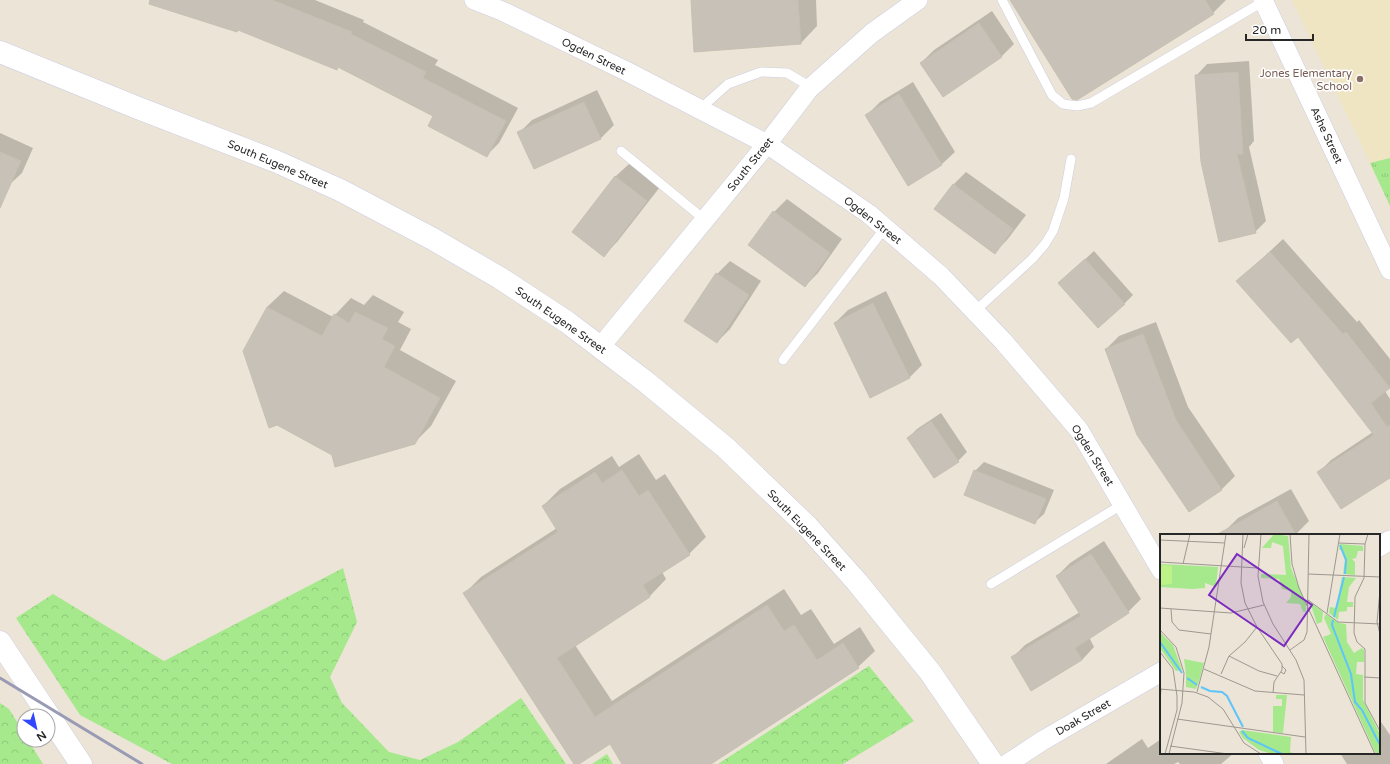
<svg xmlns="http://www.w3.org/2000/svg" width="1390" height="764" viewBox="0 0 1390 764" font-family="'Varela Round',sans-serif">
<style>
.education{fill:#f0e5c3}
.forest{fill:url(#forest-crowns)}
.park{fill:url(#park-tufts)}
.shadow{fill:#0003}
.building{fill:#c7c1b7;stroke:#c7c0b1}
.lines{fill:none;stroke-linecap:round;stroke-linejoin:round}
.service-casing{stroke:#cccee2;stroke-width:10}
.minor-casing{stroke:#cccee2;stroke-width:20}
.tertiary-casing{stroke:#cccee2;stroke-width:23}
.secondary-casing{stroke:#cccee2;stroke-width:23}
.service{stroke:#fff;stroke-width:9}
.minor{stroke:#fff;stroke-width:19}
.tertiary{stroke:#fff;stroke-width:22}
.secondary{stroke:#fff;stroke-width:22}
.rail{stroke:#999bb4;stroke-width:3}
.education-dot{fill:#8d6e63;stroke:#fff;stroke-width:1.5}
.labels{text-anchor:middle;stroke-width:3;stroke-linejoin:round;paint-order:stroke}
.street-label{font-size:11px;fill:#272727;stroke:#fff}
.education-label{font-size:11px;fill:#785e54;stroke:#fff;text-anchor:end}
.inset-river{fill:none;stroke:#5dc5fa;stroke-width:2}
.inset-road{fill:none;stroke:#9d9890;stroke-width:1}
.view{fill:#7b2cbf;fill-opacity:0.15;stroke:#7b2cbf;stroke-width:2}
.inset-edge{fill:none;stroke:#272727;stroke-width:2}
</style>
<defs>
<pattern id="forest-crowns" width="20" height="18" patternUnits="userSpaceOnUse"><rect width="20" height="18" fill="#a5e98c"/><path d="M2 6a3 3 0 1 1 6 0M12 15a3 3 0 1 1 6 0" fill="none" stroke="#8ec879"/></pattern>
<pattern id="park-tufts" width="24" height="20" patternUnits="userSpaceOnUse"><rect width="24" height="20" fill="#a5e98c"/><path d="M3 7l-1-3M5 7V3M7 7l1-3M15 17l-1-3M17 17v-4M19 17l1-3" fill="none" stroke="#8ec879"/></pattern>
</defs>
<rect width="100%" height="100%" fill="#ece4d6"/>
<path class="education" d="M1292,0H1390V158L1370,163Z"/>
<g class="forest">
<path d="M343,568L357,622L330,677L342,703L389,752L420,760L458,742L521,698L566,764H172L80,715L16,618L53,594L164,661Z"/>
<path d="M869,666L914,721L843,764H718Z"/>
<path d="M0,703L9,709L24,733V740H28L43,764H0Z"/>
<path d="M607,754L613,764H592Z"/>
</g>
<path class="park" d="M1390,158V206L1370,163Z"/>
<g class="shadow">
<path d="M149,0H315L364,20L363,22L438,60L435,65L518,108L499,143L487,155L434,115L339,66L239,29L237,31Z"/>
<path d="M692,0H816L817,26L801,43Z"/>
<path d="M1020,0H1226L1213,13Z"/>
<path d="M992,11L1014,44L1001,57L921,63L934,50Z"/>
<path d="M1249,61L1254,141L1249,147L1266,221L1255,232L1196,76L1207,64Z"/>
<path d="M913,82L955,152L942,164L909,184L867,115L880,102Z"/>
<path d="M597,90L614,125L601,138L535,168L519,133L532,120Z"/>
<path d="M0,133L33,148L22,173L9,185L0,181Z"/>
<path d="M629,164L660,187L617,242L604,255L573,232L616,176Z"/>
<path d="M966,172L1026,215L1007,240L994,253L954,184Z"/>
<path d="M787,199L842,239L818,273L805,286L774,212Z"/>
<path d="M1283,239L1357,322L1359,320L1390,359V387L1385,391L1390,399V477L1318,473L1331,460L1373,432L1298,336L1238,281Z"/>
<path d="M1094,251L1133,295L1124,304L1068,275Z"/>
<path d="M730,261L761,281L730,329L717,342V274Z"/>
<path d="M284,291L333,317L351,298L364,305L373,295L404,312L398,322L411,329L400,350L456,381L431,426L414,443L332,454L267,307Z"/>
<path d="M886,291L922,365L909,378L835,323L848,310Z"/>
<path d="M1156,322L1188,407L1235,476L1222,489L1190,510L1106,349L1119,336Z"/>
<path d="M941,413L967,452L958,461L934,477L908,438L917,429Z"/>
<path d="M639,454L656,480L665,474L706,537L689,554L662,572L666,579L650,596L575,645L612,701L784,589L801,615L811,609L834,644L860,627L875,651L858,667L709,764H624L610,743L575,764L465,593L481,577L557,528L543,506L560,489L612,456L619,467Z"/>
<path d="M984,462L1054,490L1044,514L1035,522L975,471Z"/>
<path d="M1291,489L1309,521L1296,534L1227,535L1225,531L1238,518Z"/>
<path d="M1104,541L1141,599L1128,612L1089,637L1094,647L1082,660L1012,658L1025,645L1080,612L1057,576L1070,563Z"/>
<path d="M1379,719L1390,735V764H1347L1340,753H1379Z"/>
<path d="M1142,739L1148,748L1161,739V753H1234L1221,764H1180L1178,762L1174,764H1106Z"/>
</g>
<g class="building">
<path d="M150,0H272L352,32L351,34L426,72L423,78L506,121L487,157L428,126L433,116L338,67L337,70L238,30L237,32L149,4Z"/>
<path d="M691,0H798L801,44L694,52Z"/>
<path d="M1010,0H1205L1214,14L1077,100L1072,99Z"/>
<path d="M979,23L1002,57L943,97L920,63Z"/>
<path d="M1238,72L1243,154H1237L1256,233L1219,242L1201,162L1195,75Z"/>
<path d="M899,94L942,165L908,186L865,115Z"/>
<path d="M584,102L601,139L534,169L517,132Z"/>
<path d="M0,152L21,161L0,208Z"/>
<path d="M615,176L647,201L604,257L572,232Z"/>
<path d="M953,184L1013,229L995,254L934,209Z"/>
<path d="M773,211L830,253L805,287L748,245Z"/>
<path d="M1270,252L1343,334L1346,332L1390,388L1371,403L1387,427L1390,425V478L1341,509L1317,472L1374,435L1298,337L1291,343L1236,281Z"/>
<path d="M1085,259L1125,304L1098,328L1058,283Z"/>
<path d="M716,273L749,295L717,343L684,321Z"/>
<path d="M873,303L910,378L870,398L834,323Z"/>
<path d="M267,307L322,336L334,314L349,323L355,312L388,328L382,339L395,346L384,367L440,398L415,444L335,467L332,455L277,425L269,428L243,351Z"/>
<path d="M1143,334L1176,420L1222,490L1189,512L1137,435L1105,349Z"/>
<path d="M931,421L959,462L934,478L907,438Z"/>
<path d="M622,470L639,496L648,490L690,555L643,585L650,597L557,658L595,717L767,605L784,631L794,625L817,660L843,643L859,668L711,764H622L610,744L579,764H574L463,593L558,532L542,506L595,472L602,483Z"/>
<path d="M974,470L1046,499L1035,524L964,495Z"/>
<path d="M1277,501L1296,535H1216Z"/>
<path d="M1091,554L1129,613L1075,648L1082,660L1031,691L1011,657L1081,616L1056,576Z"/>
</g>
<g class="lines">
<defs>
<g id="service">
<path d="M1002,0L1052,95L1063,104L1077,106L1091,103L1264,1"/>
<path d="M700,109L728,84L761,72L787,73L811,87"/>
<path d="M621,151L705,220"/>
<path d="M974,312L1032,259L1045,244L1053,231L1064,198L1071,159"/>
<path d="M783,360L885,228"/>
<path d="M991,584L1123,504"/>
</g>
<g id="minor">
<path d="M474,0L502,11L626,71L767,144L869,214L941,276L1003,341L1079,430L1161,570"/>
<path d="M1263,0L1390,270"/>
<path d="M601,346L767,144L809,89L872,33L918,0"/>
<path d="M1379,547L1390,540"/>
<path d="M1268,753L1274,764"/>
<path d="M1007,764L1042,741L1161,672"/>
</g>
<path id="tertiary" d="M0,642L81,764"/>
<path id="secondary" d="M0,52L138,108L275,161L340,190L431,238L500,278L567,322L646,382L726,448L808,527L857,582L930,672L993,764"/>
</defs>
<use href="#service" class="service-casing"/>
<use href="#minor" class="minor-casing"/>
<use href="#tertiary" class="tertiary-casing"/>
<use href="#secondary" class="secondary-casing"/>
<use href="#service" class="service"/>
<use href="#minor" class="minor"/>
<use href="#tertiary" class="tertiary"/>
<use href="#secondary" class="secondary"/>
<path class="rail" d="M0,678L142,764"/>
</g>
<circle class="education-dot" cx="1360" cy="79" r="4"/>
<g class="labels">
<g class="street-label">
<text transform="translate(594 56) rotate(26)" y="4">Ogden Street</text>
<text transform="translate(1327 135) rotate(65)" y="4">Ashe Street</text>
<text transform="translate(278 164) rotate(23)" y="4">South Eugene Street</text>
<text transform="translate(750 164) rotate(-51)" y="4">South Street</text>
<text transform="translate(873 220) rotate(38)" y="4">Ogden Street</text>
<text transform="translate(561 320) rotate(35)" y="4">South Eugene Street</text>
<text transform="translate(1093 455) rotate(58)" y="4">Ogden Street</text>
<text transform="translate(807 530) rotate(46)" y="4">South Eugene Street</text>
<text transform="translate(1083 717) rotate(-30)" y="4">Doak Street</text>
</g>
<g class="education-label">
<text x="1352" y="77">Jones Elementary<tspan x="1352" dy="13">School</tspan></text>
</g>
</g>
<g transform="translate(1160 534)">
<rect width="220" height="220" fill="#ece4d6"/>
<path d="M24,125L44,129L39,147L26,140ZM116,161H127L123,199L113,198V172H122V165H116Z" fill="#a5e98c"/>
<path d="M114,0L128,2L131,34L146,70V78H143L140,70L126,69L131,63V57L122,55L119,45L101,44V40L126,41L123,12L112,8L111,14H102ZM180,10L203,12V17H198L196,24L192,25L195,28V41L183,40L185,26L181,16H179ZM182,43L196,44L189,53L187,68H193V73H187V77L179,78L178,86L169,79L170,73L176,74ZM150,68L163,78L162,88L157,90ZM166,80L179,89L186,90L187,108L194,119L202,114L204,116V128H197L196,140L203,141V166L220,200V220H216L163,103L171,100L164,84ZM0,98L13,111L22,136L16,137L0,114ZM26,140L39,147L36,155L26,153ZM82,196L131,203L130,218L136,220H112L99,216L83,204L79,198Z" fill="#a5e98c"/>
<path d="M0,30L58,33L56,53L45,49V54L32,55L0,53Z" fill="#a5e98c"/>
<path d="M3,31L12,32V50L0,51V32Z" fill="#bcf287"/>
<path class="inset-river" d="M180,11L186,26L185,40M174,83L184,43M173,86L172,91L191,140L195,168L202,176L220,211M0,108L22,139M27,144L37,151M41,153L50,157L62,158L67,162L83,193M82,197L88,204L122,220"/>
<path class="inset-road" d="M83,0L81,49L85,69L97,93L122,130V136L114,148L113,159M101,0L98,42L103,68L113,90L136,126L144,146L146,220M130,0L132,30L139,54L215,220M208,0L205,10L204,44L195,63L194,99L197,108L205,115V169L220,197M0,6L65,9M178,9L205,10M84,14L88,0M0,28L98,34M23,30L30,0M148,40L220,43M220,57L217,88L220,100M148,66L178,88L220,90M0,74L71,79L104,71M11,75L12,88L19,96L51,100M167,79L180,0M0,96L16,113L24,139L22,169L9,220M130,116L144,106L147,98L149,0M0,118L13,135L17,162V176L5,220M69,122L99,137L117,142M44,135L95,157L144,161M121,138L124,140L126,136L122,132M61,140L69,122L85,108L97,93M204,143L220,144M0,155L34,158L48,163L63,175L84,209L101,220M37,158L49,113L66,0M0,168L1,155M17,185L145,203M10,212L68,220"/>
<path class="view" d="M77,20L152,71L124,112L49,61Z"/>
<rect width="220" height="220" class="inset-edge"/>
</g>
<g transform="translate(36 728) rotate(146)"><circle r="19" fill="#ffffff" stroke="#a9a9a9"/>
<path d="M0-3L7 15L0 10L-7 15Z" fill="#3047ff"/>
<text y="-6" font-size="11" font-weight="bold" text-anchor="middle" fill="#272727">N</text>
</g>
<path d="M1246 34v6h67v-6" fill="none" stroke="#272727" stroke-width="2"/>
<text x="1252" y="34" font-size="12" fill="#272727" stroke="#ffffff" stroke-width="3" paint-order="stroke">20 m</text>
</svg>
